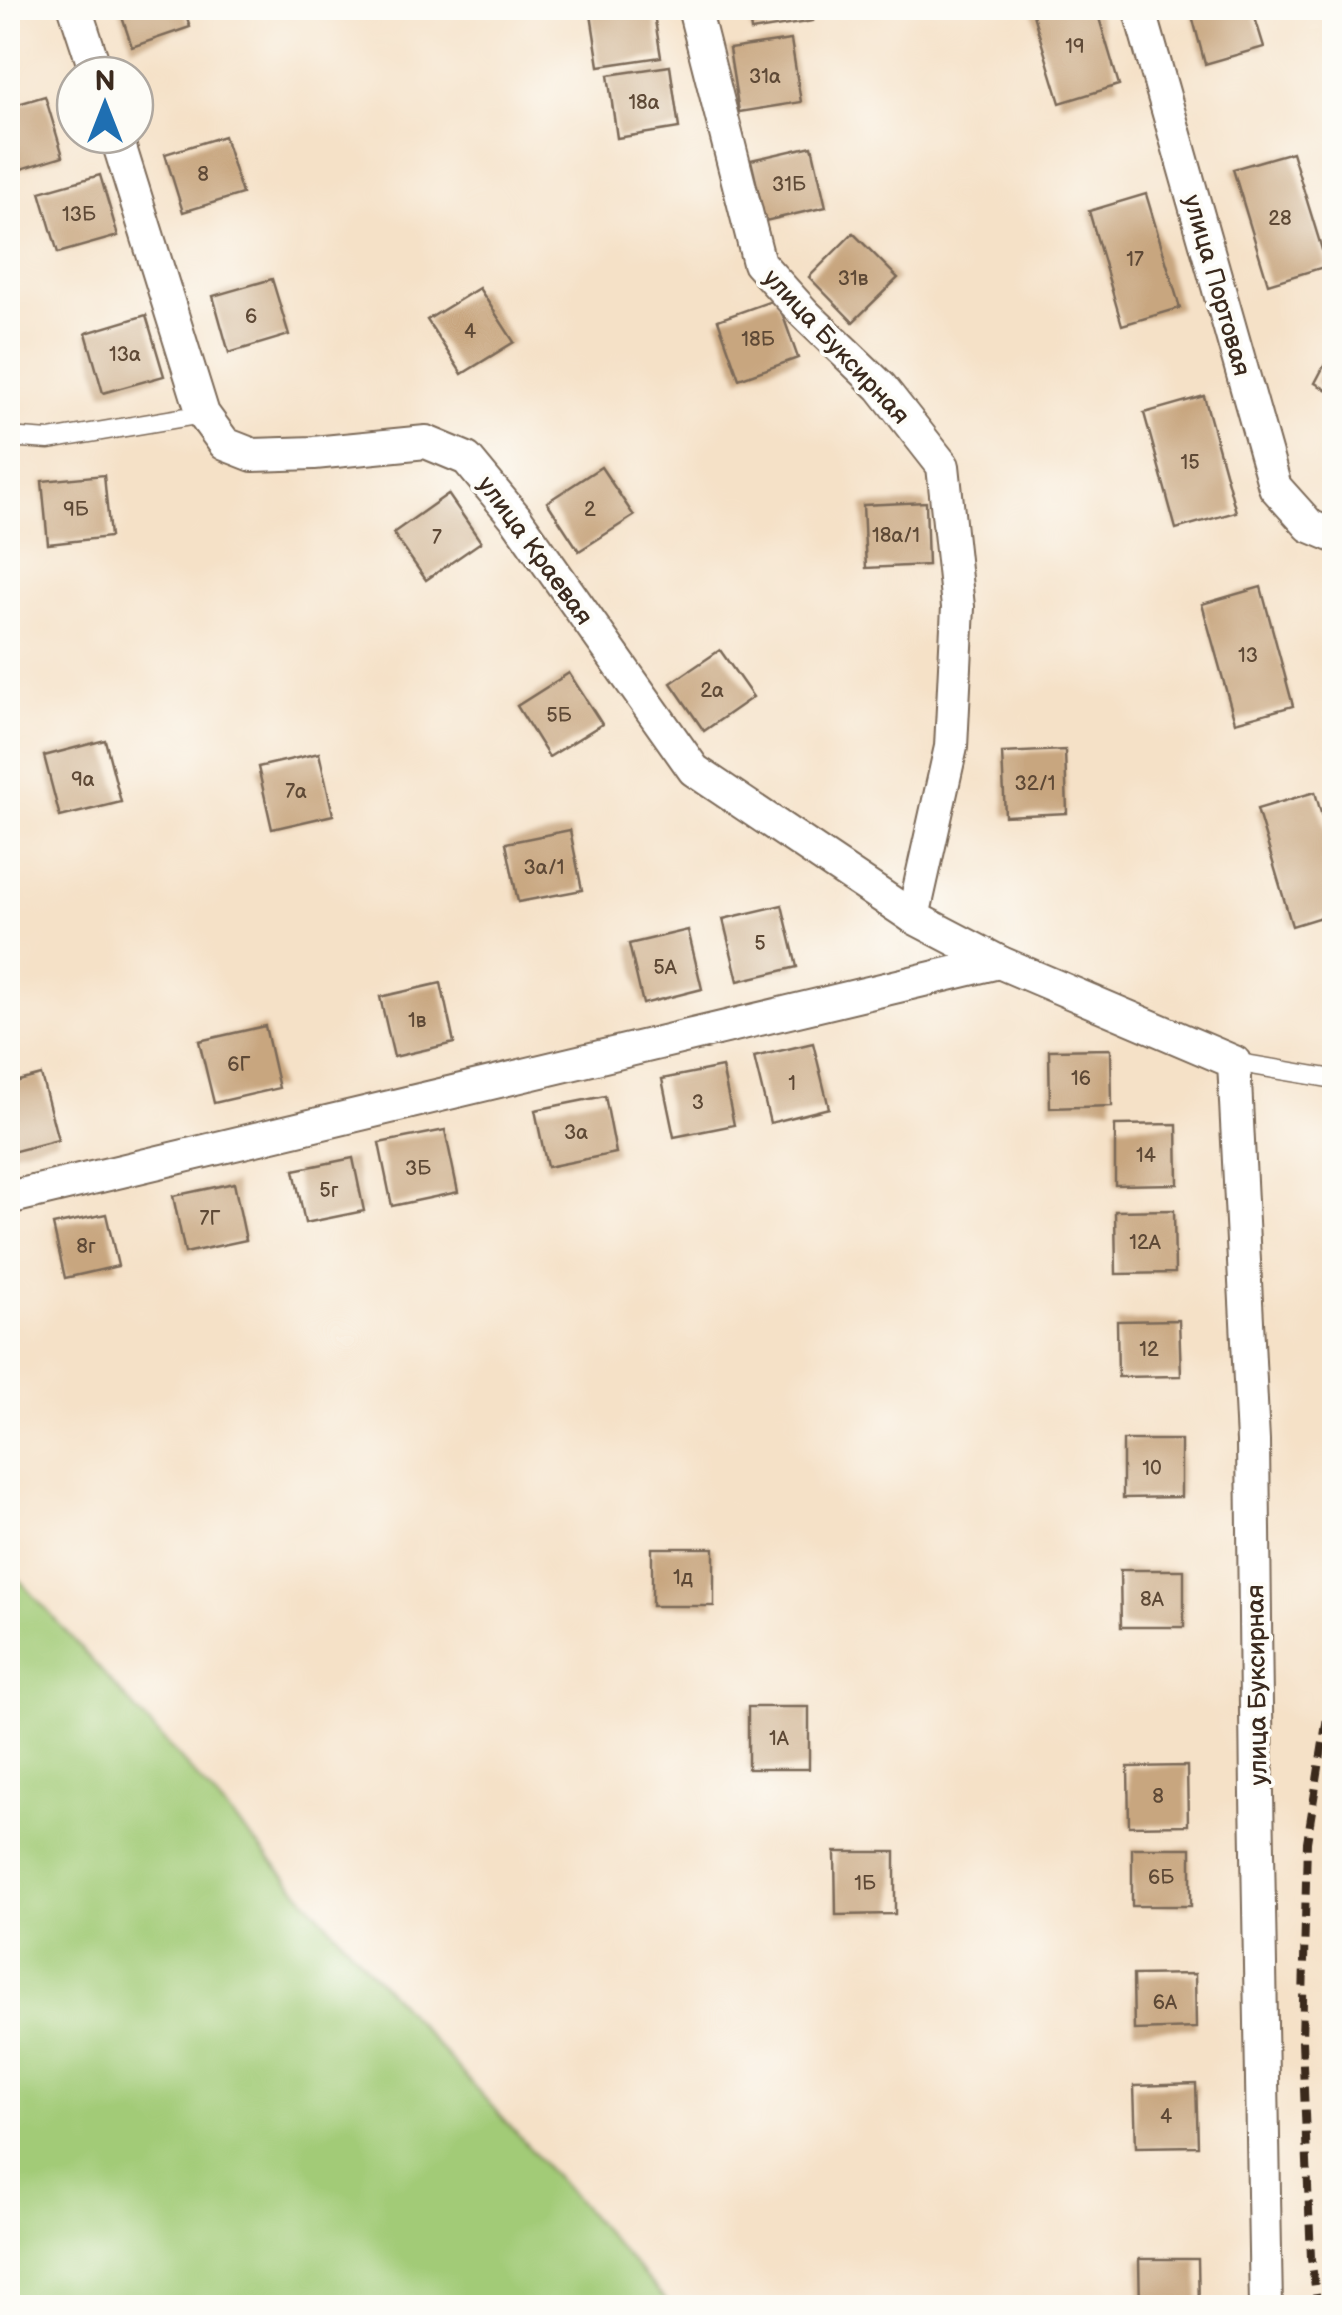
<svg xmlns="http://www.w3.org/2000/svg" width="1342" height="2315" viewBox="0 0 1342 2315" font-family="'Balsamiq Sans',sans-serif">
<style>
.green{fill:#a2cb77;stroke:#6e7a4a;stroke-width:2.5}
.building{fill:#c8a67f}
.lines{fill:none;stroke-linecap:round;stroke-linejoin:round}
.service-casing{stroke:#7c6a59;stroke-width:21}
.minor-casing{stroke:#7c6a59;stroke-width:36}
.service{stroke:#fff;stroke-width:18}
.minor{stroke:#fff;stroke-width:32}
.rail{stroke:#3b2a1e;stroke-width:8;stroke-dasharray:15 8;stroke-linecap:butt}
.labels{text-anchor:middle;stroke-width:8;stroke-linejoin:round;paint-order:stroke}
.number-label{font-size:20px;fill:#5e4936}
.street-label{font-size:25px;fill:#3b2a1e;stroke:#fdfcf7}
</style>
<rect width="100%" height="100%" fill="#fdfcf7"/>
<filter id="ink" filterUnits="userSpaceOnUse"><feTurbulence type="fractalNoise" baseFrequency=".01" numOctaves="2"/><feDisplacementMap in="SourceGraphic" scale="20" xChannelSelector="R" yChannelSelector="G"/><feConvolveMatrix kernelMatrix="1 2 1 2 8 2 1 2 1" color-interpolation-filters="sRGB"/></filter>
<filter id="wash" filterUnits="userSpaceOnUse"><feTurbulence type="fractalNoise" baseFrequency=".0048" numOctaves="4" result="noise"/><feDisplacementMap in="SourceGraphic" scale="40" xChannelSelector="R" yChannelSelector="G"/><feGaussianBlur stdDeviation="2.25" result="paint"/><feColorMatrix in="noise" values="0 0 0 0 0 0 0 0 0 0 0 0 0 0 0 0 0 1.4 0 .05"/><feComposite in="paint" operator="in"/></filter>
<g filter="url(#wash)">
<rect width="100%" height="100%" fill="#f5e1c7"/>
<path class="green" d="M8,1567L672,2307H8Z"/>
<g id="blocks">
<g class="building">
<path d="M119,8H184L190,27L132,47Z"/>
<path d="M590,8H653L661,57L599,66Z"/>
<path d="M748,8H811L813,21L751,31Z"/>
<path d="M1031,8H1096L1119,85L1060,103Z"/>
<path d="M1190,8H1252L1264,47L1205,64Z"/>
<path d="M791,40L801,102L739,112L729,49Z"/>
<path d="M670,66L679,128L617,138L608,75Z"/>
<path d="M45,96L63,156L8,173V107Z"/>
<path d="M224,136L242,194L183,212L165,154Z"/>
<path d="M812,146L826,207L765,221L751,160Z"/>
<path d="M1292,152L1327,266L1268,284L1233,169Z"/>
<path d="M100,175L118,236L58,253L40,192Z"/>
<path d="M1146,194L1180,308L1122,325L1089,211Z"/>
<path d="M853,233L898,278L853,322L809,277Z"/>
<path d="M272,279L289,335L229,353L213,296Z"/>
<path d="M479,288L514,342L462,374L427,320Z"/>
<path d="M777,299L798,358L739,379L718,320Z"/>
<path d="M146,315L164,376L103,393L86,333Z"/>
<path d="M1334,347V394L1315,383Z"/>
<path d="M1204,396L1236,512L1176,529L1144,413Z"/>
<path d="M601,467L634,516L579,551L547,502Z"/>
<path d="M104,475L110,537L48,544L42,481Z"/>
<path d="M448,494L481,542L426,580L393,533Z"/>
<path d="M926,502L928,565L866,568L863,505Z"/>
<path d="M1261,587L1293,706L1235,722L1202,604Z"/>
<path d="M720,650L753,697L704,731L671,683Z"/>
<path d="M569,673L602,724L549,757L517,706Z"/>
<path d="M105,740L121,802L60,817L44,756Z"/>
<path d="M1065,750L1067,813L1005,816L1002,753Z"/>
<path d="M319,753L333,815L272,829L258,767Z"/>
<path d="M1315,792L1334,859V913L1292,926L1257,809Z"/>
<path d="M570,830L582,890L518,902L506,843Z"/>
<path d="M782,905L797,967L738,981L723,919Z"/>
<path d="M688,930L702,989L643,1004L629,944Z"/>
<path d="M441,983L454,1043L394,1057L380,997Z"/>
<path d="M265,1026L279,1088L214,1103L199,1041Z"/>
<path d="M813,1043L829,1108L770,1123L754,1057Z"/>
<path d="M1111,1049L1112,1106L1050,1108L1049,1050Z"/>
<path d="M722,1067L734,1125L674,1137L662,1079Z"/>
<path d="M41,1075L58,1140L8,1153V1084Z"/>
<path d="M605,1096L616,1153L547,1167L535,1110Z"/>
<path d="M1177,1124L1178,1184L1115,1185V1125Z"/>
<path d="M445,1130L458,1192L392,1206L379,1143Z"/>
<path d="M353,1158L364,1211L305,1223L294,1170Z"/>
<path d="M234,1183L246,1240L185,1253L173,1196Z"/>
<path d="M1174,1210L1175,1273L1116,1274L1115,1211Z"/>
<path d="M106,1214L118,1266L65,1278L53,1225Z"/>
<path d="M1179,1320L1181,1376L1118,1377L1117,1321Z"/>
<path d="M1123,1440H1181V1497L1123,1498Z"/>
<rect x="652" y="1548" width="62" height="58"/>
<path d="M1120,1570H1184V1627H1121Z"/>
<rect x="748" y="1707" width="61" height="62"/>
<path d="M1187,1766L1188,1825L1129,1826L1128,1767Z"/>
<rect x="1132" y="1848" width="59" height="58"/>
<path d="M835,1852H895V1914L836,1915Z"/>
<path d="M1195,1974L1196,2028L1134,2030L1133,1975Z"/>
<path d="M1196,2084L1198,2146L1136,2147L1134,2086Z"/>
<path d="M1139,2259H1198L1199,2308H1140Z"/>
</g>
</g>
</g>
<g filter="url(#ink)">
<use href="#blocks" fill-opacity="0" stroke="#7c6a59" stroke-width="2.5"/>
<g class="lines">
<defs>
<g id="service">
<path d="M8,437L49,440L203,414"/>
<path d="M1234,1062L1334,1079"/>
</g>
<g id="minor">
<path d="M75,8L97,75"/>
<path d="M694,8L759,263L805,314L881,387L943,466L958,607L951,747L913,917"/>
<path d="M1139,8L1275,487L1310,526L1334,536"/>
<path d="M116,135L203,414L225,444L253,455L314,453L426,442L467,459L515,517L694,770L913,917L999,962L1234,1062L1253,1441L1257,1794L1266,2308"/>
<path d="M8,1198L999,962"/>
</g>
</defs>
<use href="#service" class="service-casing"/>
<use href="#minor" class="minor-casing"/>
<use href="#service" class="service"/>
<use href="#minor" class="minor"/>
<path class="rail" d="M1318,2308L1311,2258L1302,2041L1307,1842L1334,1674"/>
</g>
</g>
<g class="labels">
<g class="number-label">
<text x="1075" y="53">19</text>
<text x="765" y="83">31а</text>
<text x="644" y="109">18а</text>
<text x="203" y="181">8</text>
<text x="789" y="191">31Б</text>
<text x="79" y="221">13Б</text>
<text x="1280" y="225">28</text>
<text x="1135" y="266">17</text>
<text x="853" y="285">31в</text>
<text x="251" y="323">6</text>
<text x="470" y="338">4</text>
<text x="758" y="346">18Б</text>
<text x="125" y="361">13а</text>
<text x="1190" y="469">15</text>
<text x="76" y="516">9Б</text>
<text x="590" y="516">2</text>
<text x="896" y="542">18а/1</text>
<text x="437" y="544">7</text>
<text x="1248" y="662">13</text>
<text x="712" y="697">2а</text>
<text x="559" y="722">5Б</text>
<text x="83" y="786">9а</text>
<text x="1035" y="790">32/1</text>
<text x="296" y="798">7а</text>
<text x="544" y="874">3а/1</text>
<text x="760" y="950">5</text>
<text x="665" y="974">5А</text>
<text x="417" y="1027">1в</text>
<text x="239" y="1071">6Г</text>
<text x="1081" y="1085">16</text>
<text x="792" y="1090">1</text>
<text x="698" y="1109">3</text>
<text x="576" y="1139">3а</text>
<text x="1146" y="1162">14</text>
<text x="418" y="1175">3Б</text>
<text x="329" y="1197">5г</text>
<text x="210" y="1225">7Г</text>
<text x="1145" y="1249">12А</text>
<text x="86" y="1253">8г</text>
<text x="1149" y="1356">12</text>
<text x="1152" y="1475">10</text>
<text x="683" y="1584">1д</text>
<text x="1152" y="1606">8А</text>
<text x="779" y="1745">1А</text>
<text x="1158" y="1803">8</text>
<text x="1161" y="1884">6Б</text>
<text x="865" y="1890">1Б</text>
<text x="1165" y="2009">6А</text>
<text x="1166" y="2123">4</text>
</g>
<g class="street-label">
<text transform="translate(1218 285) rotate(74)" y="9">улица Портовая</text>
<text transform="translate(837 346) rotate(47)" y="9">улица Буксирная</text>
<text transform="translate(536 550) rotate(54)" y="9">улица Краевая</text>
<text transform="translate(1256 1685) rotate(-91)" y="9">улица Буксирная</text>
</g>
</g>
<rect width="1342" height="2315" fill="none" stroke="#fdfcf7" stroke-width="40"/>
<g transform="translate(105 105)"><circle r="48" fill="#fdfcf7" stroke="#afa8a0" stroke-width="2.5"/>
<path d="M0-8L18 38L0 25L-18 38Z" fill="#1f6fb2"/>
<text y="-15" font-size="28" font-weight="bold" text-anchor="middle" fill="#3b2a1e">N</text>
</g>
</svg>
